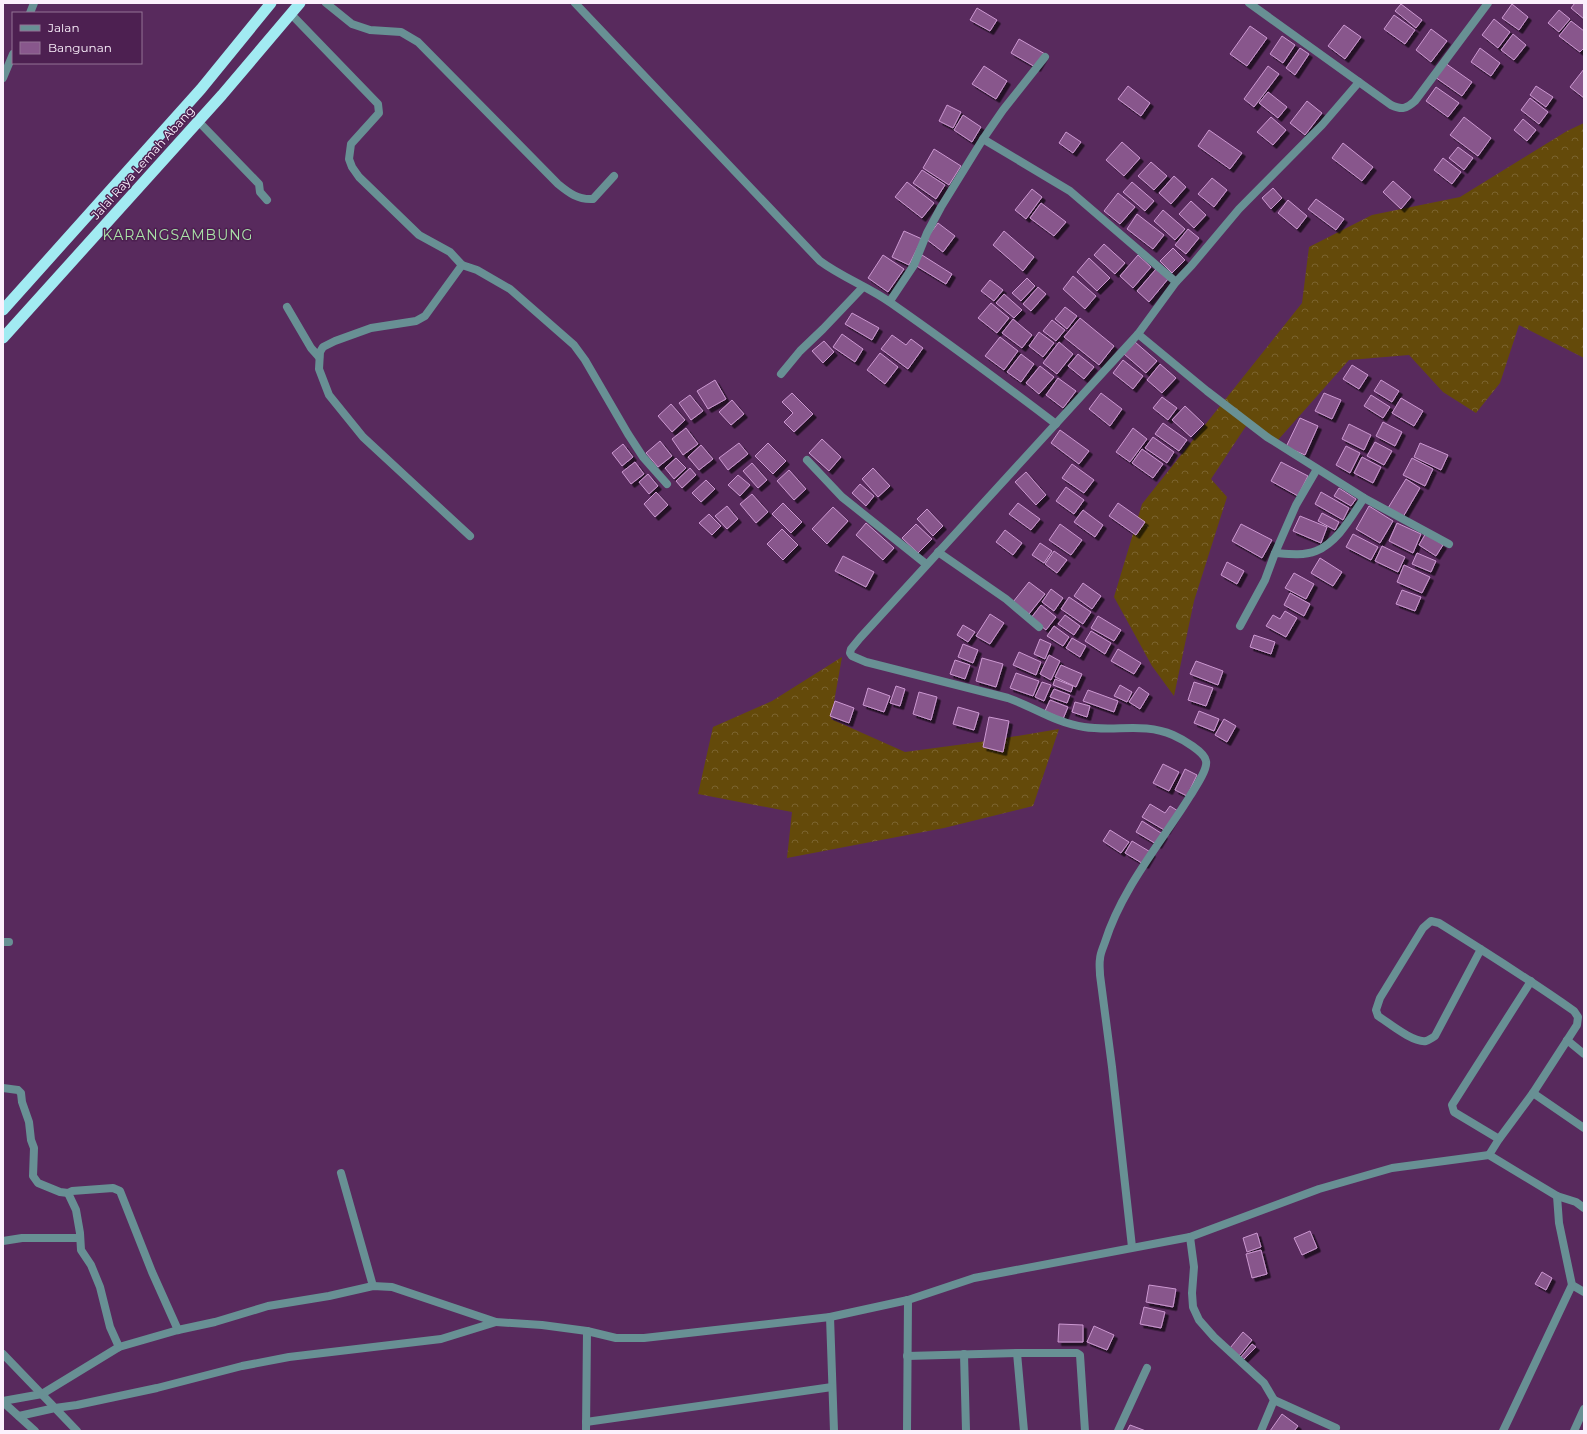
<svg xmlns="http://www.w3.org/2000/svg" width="1587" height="1434" viewBox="0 0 1587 1434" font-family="Montserrat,sans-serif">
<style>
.forest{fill:url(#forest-crowns)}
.building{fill:#88578c;stroke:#cc98d1;filter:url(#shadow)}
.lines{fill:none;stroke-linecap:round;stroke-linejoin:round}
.minor{stroke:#689094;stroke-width:8}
.trunk{stroke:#a2ebf2;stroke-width:11}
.labels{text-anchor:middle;stroke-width:3;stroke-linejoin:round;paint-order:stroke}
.street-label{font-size:12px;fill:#fbf0fc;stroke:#4d2051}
.quarter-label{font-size:14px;letter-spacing:1px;fill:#abe4a9;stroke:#4d2051}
</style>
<defs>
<pattern id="forest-crowns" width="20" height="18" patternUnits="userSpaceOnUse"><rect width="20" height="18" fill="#644a0a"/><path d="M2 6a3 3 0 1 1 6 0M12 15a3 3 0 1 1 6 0" fill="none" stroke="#7b642f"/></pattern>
<filter id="shadow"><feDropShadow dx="3.5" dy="3.5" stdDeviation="0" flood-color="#0009"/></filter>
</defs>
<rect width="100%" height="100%" fill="#582a5d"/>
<g class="forest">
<path d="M1584,123V358L1519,325L1500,383L1476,413L1443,392L1409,355L1349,360L1278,440L1248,423L1211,479L1227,497L1194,601L1174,696L1152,666L1114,597L1142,504L1302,303L1309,247L1372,215L1460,197L1567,131Z"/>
<path d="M842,657L831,719L905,752L987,741L1059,729L1033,806L944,828L787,858L792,812L698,794L713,727L772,701Z"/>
</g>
<g class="building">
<path d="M1575,3H1584V19L1571,8Z"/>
<path d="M1401,4L1422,20L1416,28L1395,11Z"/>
<path d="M1512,4L1528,17L1519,30L1502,18Z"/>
<path d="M977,8L997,20L990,31L970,20Z"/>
<path d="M1559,10L1570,19L1559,32L1548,23Z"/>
<path d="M1394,15L1415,30L1405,44L1384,29Z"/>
<path d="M1494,19L1510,32L1498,48L1482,35Z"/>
<path d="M1571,21L1584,31V48L1580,52L1559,36Z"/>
<path d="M1344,25L1361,37L1345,59L1328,46Z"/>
<path d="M1250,26L1267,38L1247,66L1230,54Z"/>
<path d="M1431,29L1447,41L1431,62L1416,50Z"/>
<path d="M1513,34L1526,45L1514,60L1501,50Z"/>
<path d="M1282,36L1295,45L1283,63L1270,54Z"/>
<path d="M1019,39L1045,54L1037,68L1011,53Z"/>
<path d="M1300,48L1309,54L1295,75L1286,68Z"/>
<path d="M1480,48L1500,63L1491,76L1471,62Z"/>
<path d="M1445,63L1472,82L1462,96L1435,77Z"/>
<path d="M984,66L1007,81L996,99L972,84Z"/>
<path d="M1268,66L1279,74L1254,107L1244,99Z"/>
<path d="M1584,69V98L1570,87Z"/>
<path d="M1128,86L1150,103L1141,116L1118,99Z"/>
<path d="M1536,86L1553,97L1546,107L1530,95Z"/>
<path d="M1436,87L1459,103L1448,117L1426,101Z"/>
<path d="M1268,92L1287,107L1278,118L1259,103Z"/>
<path d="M1530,98L1548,112L1539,124L1521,110Z"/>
<path d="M1307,101L1322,113L1305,135L1290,123Z"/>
<path d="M947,105L961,112L953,128L939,121Z"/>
<path d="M963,115L981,127L972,142L954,130Z"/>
<path d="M1271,117L1286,130L1273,145L1257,132Z"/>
<path d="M1464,117L1491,138L1478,156L1450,135Z"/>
<path d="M1523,119L1536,130L1527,141L1514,130Z"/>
<path d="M1209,130L1242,153L1230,169L1198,146Z"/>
<path d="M1066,132L1081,142L1073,153L1059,143Z"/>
<path d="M1122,142L1140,158L1124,176L1106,160Z"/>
<path d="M1343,143L1373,167L1362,181L1332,158Z"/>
<path d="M1458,147L1473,158L1464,170L1449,158Z"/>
<path d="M934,149L961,166L949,185L923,168Z"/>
<path d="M1443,158L1461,172L1452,184L1434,170Z"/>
<path d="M1151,162L1167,176L1154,190L1138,176Z"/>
<path d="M922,170L945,185L936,199L913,183Z"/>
<path d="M1174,176L1186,187L1171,204L1159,193Z"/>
<path d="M1212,178L1227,190L1214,207L1198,194Z"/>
<path d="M1393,181L1411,197L1401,209L1383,192Z"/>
<path d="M907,182L934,203L922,218L895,197Z"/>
<path d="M1132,182L1154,201L1145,211L1123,192Z"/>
<path d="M1273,188L1282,198L1271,209L1262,198Z"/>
<path d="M1032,189L1042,197L1026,219L1015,210Z"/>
<path d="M1118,193L1135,207L1120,224L1104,211Z"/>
<path d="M1316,199L1344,219L1336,230L1308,209Z"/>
<path d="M1288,200L1307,216L1297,229L1278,213Z"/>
<path d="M1191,201L1206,215L1194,228L1179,214Z"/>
<path d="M1041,203L1066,222L1054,236L1030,218Z"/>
<path d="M1163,210L1185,229L1175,240L1154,221Z"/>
<path d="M1137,214L1164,235L1153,249L1127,229Z"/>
<path d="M938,223L955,236L943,252L926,239Z"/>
<path d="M1188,229L1199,238L1186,254L1175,245Z"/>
<path d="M904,231L922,239L909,265L892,257Z"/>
<path d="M1004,231L1034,257L1023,271L993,245Z"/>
<path d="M1104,244L1125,263L1115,274L1094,255Z"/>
<path d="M1173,248L1185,260L1172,273L1160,261Z"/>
<path d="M883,255L904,269L888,292L868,278Z"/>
<path d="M922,255L952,274L946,284L915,265Z"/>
<path d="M1138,255L1151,267L1133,288L1120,276Z"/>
<path d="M1089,258L1110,278L1097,291L1077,272Z"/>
<path d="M1156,269L1168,279L1149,302L1137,291Z"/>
<path d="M1073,276L1096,296L1085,309L1063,289Z"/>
<path d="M1027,278L1035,286L1021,301L1012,293Z"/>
<path d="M990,280L1003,290L994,301L981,291Z"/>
<path d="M1038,287L1046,294L1031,311L1023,304Z"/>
<path d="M1004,294L1022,310L1014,318L996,303Z"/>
<path d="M991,303L1009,318L997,333L978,318Z"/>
<path d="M1065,307L1077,316L1067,329L1055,319Z"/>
<path d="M852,313L879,328L872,340L845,324Z"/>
<path d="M1080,318L1114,346L1099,365L1064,337Z"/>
<path d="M1013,319L1032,335L1022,348L1002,333Z"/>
<path d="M1052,320L1065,330L1056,341L1043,331Z"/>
<path d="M1039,332L1054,343L1043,357L1029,346Z"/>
<path d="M842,334L863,349L855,362L833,347Z"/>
<path d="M892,335L906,345L911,339L923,348L908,369L881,349Z"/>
<path d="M1000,337L1018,351L1004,370L985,356Z"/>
<path d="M824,341L834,352L823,363L812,351Z"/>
<path d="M1059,342L1073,354L1057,374L1043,363Z"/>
<path d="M1135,342L1157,361L1146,373L1124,354Z"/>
<path d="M880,353L898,367L885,384L867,370Z"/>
<path d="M1021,354L1034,364L1021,382L1007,372Z"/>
<path d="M1078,354L1094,367L1084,379L1068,366Z"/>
<path d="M1123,360L1143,376L1133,389L1113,373Z"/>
<path d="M1160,364L1176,378L1162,393L1147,380Z"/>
<path d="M1352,365L1368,375L1359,389L1343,379Z"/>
<path d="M1040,366L1054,377L1039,394L1026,383Z"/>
<path d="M1058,378L1076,391L1063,408L1046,395Z"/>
<path d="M715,380L726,399L708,409L697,391Z"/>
<path d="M1381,380L1399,391L1392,402L1374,391Z"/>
<path d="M792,393L813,414L794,432L784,422L793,413L782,402Z"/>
<path d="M1101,393L1122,409L1110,426L1089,409Z"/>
<path d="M1324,393L1341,400L1332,419L1315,411Z"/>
<path d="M690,395L703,411L691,420L679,403Z"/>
<path d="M1371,395L1390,407L1383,418L1364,406Z"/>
<path d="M1162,397L1177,408L1168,420L1153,408Z"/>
<path d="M1401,398L1423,411L1414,426L1392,413Z"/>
<path d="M732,400L744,414L731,425L719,412Z"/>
<path d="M671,404L685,420L672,432L658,416Z"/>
<path d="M1185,406L1204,424L1191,437L1172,420Z"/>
<path d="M1300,418L1318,426L1305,455L1286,447Z"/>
<path d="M1383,422L1402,432L1395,446L1376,436Z"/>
<path d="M1163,423L1187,440L1179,451L1155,434Z"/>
<path d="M1349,424L1371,435L1364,450L1342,439Z"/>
<path d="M686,428L698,444L683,455L672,439Z"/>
<path d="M1133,428L1147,439L1130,462L1116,452Z"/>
<path d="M1060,430L1089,451L1079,464L1051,443Z"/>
<path d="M1153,437L1174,452L1167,463L1145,448Z"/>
<path d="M822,439L841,457L829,471L809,453Z"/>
<path d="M660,441L672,456L658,467L646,453Z"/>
<path d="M1375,442L1392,451L1384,465L1367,456Z"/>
<path d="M739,443L748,454L728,470L719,458Z"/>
<path d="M768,443L786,461L773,474L755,456Z"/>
<path d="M1420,443L1448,455L1441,470L1414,457Z"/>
<path d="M623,444L633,457L622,466L612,453Z"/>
<path d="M701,445L713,459L699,470L688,457Z"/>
<path d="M1346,446L1360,453L1350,473L1336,465Z"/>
<path d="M1142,449L1163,464L1153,478L1132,463Z"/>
<path d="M1362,457L1381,467L1373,483L1354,473Z"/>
<path d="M676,458L686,468L674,479L665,468Z"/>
<path d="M1412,458L1433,469L1425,486L1403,475Z"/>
<path d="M635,462L644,474L631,484L622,472Z"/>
<path d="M1281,462L1308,476L1298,496L1271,481Z"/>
<path d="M752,463L767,480L758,488L743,471Z"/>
<path d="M1072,464L1094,480L1084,493L1062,478Z"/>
<path d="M690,468L696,475L682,488L676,481Z"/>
<path d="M873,468L890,486L878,497L862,479Z"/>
<path d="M789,470L806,489L794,500L777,481Z"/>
<path d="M1026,472L1046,495L1036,505L1015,482Z"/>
<path d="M648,474L658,486L649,494L639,482Z"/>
<path d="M738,475L750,485L740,496L728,485Z"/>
<path d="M1406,479L1420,488L1403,517L1388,508Z"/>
<path d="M706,480L715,489L701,502L692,493Z"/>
<path d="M860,484L874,496L866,506L852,493Z"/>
<path d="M1066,487L1084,500L1074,514L1056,501Z"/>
<path d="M1339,488L1356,499L1351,506L1334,496Z"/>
<path d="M656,492L668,505L655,517L644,504Z"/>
<path d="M1321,492L1349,508L1343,520L1315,504Z"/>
<path d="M752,494L768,512L756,523L740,504Z"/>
<path d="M783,503L802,522L791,533L772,514Z"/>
<path d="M1018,503L1040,519L1031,530L1009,514Z"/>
<path d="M1118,503L1145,522L1136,535L1109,516Z"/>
<path d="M727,506L738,519L727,529L715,516Z"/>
<path d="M1369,506L1393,521L1380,543L1356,529Z"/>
<path d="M833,507L848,521L827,544L812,529Z"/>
<path d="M927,509L943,526L933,536L917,519Z"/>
<path d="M1083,510L1103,525L1095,537L1074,522Z"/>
<path d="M1322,513L1339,522L1335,530L1318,521Z"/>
<path d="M709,514L721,526L712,535L699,523Z"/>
<path d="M1300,516L1327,527L1321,543L1293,531Z"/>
<path d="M866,523L894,548L883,560L856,535Z"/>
<path d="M1397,523L1421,534L1413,553L1389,541Z"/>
<path d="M916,524L932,539L918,553L902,538Z"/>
<path d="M1060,524L1082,540L1071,555L1049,540Z"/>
<path d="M1241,524L1272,540L1262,558L1232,541Z"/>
<path d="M782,529L798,545L783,560L767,544Z"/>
<path d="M1005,530L1022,543L1013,555L996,542Z"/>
<path d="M1426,533L1443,545L1436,556L1419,545Z"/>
<path d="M1353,534L1378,547L1371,560L1346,547Z"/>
<path d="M1040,543L1052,551L1044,563L1032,555Z"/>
<path d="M1382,546L1405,557L1398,572L1375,561Z"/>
<path d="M1054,551L1067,560L1057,573L1045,564Z"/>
<path d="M1417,553L1436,561L1431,572L1412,564Z"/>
<path d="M843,556L874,572L866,587L835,571Z"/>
<path d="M1320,558L1342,572L1333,586L1311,573Z"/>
<path d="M1227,562L1244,571L1237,584L1221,575Z"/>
<path d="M1404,565L1430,577L1422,593L1397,582Z"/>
<path d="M1294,573L1314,584L1306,599L1285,588Z"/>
<path d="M1029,582L1045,594L1029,614L1013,602Z"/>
<path d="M1083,583L1101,596L1092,609L1074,596Z"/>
<path d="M1051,589L1063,598L1054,611L1042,602Z"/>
<path d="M1402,590L1421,597L1415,611L1396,604Z"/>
<path d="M1290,593L1310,604L1304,616L1284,605Z"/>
<path d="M1069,597L1091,612L1083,624L1061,609Z"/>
<path d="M1041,605L1056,617L1046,630L1031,618Z"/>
<path d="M1285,611L1297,618L1286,637L1266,626L1273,615L1280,619Z"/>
<path d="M990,614L1004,623L990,644L976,636Z"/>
<path d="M1065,615L1080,626L1074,635L1058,624Z"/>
<path d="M1098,616L1121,630L1114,641L1091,628Z"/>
<path d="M963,625L975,632L968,642L957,635Z"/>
<path d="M1054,626L1069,637L1063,646L1047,636Z"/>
<path d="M1091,631L1111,643L1105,654L1085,641Z"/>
<path d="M1254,635L1275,642L1271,654L1250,647Z"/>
<path d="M1072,638L1086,646L1080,657L1066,648Z"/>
<path d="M1040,639L1051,644L1045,659L1034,654Z"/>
<path d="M963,644L978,650L973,663L958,657Z"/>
<path d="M1118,649L1141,663L1134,674L1111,661Z"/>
<path d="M1019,652L1041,662L1036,675L1013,665Z"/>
<path d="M1049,655L1060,661L1051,680L1040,674Z"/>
<path d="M982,658L1003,664L996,687L976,681Z"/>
<path d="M955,660L970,665L965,679L950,674Z"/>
<path d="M1196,661L1223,671L1218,685L1190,674Z"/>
<path d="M1061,665L1082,674L1076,687L1055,677Z"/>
<path d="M1016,673L1039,681L1033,696L1010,688Z"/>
<path d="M1055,679L1073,686L1071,692L1053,685Z"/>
<path d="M1042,682L1051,685L1044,701L1035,697Z"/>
<path d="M1194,682L1213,688L1206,706L1188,700Z"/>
<path d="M1120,685L1132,692L1127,702L1114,696Z"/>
<path d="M896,686L905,689L900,706L890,703Z"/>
<path d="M1139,687L1149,694L1140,709L1129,702Z"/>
<path d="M868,688L890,696L884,712L863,705Z"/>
<path d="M1054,689L1070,695L1067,703L1050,697Z"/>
<path d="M1088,690L1118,701L1114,712L1083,701Z"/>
<path d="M919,692L937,697L931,720L913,714Z"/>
<path d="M1050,700L1068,707L1063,719L1045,711Z"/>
<path d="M835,701L854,708L849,723L830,716Z"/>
<path d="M1075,702L1090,706L1087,717L1072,712Z"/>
<path d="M958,707L979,713L974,730L953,724Z"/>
<path d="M1199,711L1219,719L1214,731L1194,723Z"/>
<path d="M989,717L1009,721L1003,752L983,747Z"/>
<path d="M1224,719L1236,726L1227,742L1215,735Z"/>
<path d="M1163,764L1179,772L1169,791L1153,783Z"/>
<path d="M1185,769L1197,775L1187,796L1175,790Z"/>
<path d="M1150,804L1165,813L1170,806L1178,811L1166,831L1142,817Z"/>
<path d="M1142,821L1164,835L1158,845L1136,832Z"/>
<path d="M1110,830L1129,842L1121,853L1103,841Z"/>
<path d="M1132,841L1152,853L1145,865L1125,853Z"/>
<path d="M1310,1231L1317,1248L1302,1255L1294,1238Z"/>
<path d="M1257,1233L1261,1247L1247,1252L1243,1238Z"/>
<path d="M1261,1250L1267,1274L1252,1278L1246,1254Z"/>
<path d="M1542,1272L1552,1278L1546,1290L1535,1284Z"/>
<path d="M1149,1285L1176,1289L1173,1307L1146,1302Z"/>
<path d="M1144,1307L1165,1312L1161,1328L1140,1324Z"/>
<path d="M1059,1324L1083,1325V1342H1058Z"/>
<path d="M1094,1326L1114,1335L1107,1350L1087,1342Z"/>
<path d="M1243,1332L1252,1340L1239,1356L1230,1348Z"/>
<path d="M1252,1344L1256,1347L1243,1360L1240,1358Z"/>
<path d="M1282,1414L1298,1426L1294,1431H1270Z"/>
<path d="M1130,1425L1146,1431H1127Z"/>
</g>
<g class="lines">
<g class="minor">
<path d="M326,3L352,24L370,30L401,32L418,42L558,184C569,193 578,200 593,199L614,176"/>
<path d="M575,3L820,261C843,278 869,287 891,303C947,342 1002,383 1056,424"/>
<path d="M1249,3L1391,105C1402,110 1406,109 1415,101L1488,3"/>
<path d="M30,13L34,3"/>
<path d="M291,14L378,104L379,113L351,144L349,159L352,167L359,177L419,235L450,252L462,265L425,316L416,321L371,328L335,341L323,347L320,352L319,369L329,395L363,437L470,536"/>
<path d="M3,78L13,54"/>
<path d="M198,121L259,184L260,192L267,200"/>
<path d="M983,139L1070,191L1176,282"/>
<path d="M462,265L477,270L510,289L574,345L585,360L628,434L643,457L667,484"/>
<path d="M890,301L914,265L927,233L941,207L983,139L1003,110L1045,57"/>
<path d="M287,307L311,348L319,357"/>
<path d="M1138,334L1207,391L1267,437L1364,498L1449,544"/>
<path d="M781,374L800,351L823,329L863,287"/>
<path d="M807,460L842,497L926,564"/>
<path d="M938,552L1006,599L1039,627"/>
<path d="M1275,553L1296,505L1317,469"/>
<path d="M1240,626L1265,580L1275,553C1288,554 1303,556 1316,551C1338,542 1351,517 1364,498"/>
<path d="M3,942H9"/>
<path d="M1481,949L1435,1036C1432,1038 1429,1040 1426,1041C1413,1043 1389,1023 1378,1016L1376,1010L1380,998L1423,928L1431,921L1439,923C1484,951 1530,980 1574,1011L1578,1017L1577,1025L1533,1093L1499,1139L1489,1155"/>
<path d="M1567,1040L1584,1054"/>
<path d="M3,1088L18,1090L21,1093L22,1102L29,1122L31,1140L34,1148L33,1176L38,1183L60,1192L68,1193"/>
<path d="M1533,1093L1584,1128"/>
<path d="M1499,1139L1454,1112L1452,1105L1531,981"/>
<path d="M341,1173L373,1286"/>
<path d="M1557,1196L1576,1202L1584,1208"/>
<path d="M1190,1237L1194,1267L1192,1293L1193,1307L1199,1320L1214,1337L1264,1383L1274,1400L1261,1431"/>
<path d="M3,1241L22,1238H80"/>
<path d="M1132,1247L1112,1067L1100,975C1100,970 1099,964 1100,959C1100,954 1103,948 1105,942C1122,888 1161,843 1190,796C1195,788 1208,769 1206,761C1205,752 1182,739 1173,735C1144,722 1115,732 1084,727C1056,723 1034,707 1008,698L866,662L852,656L850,653L851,649L860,638L1138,334L1176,282L1192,265L1239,209L1322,125L1359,82"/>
<path d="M830,1317L834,1431"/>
<path d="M119,1347L110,1327L100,1287L91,1265L81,1250L80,1233L76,1210L68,1193L72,1191L113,1188L120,1191L152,1272L178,1330"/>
<path d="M1017,1353L1024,1431"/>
<path d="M3,1354L55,1408L77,1405L157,1388L242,1366L289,1357L441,1339L496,1322"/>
<path d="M964,1354L966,1431"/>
<path d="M907,1356L1017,1353H1077L1080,1355L1085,1431"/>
<path d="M1274,1400L1336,1428"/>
<path d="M3,1401L42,1394L119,1347L178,1330L215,1322L268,1306L329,1296L373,1286L392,1287L496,1322L542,1325L587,1331L616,1338H644L830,1317L908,1300L974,1278L1190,1237L1319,1189L1392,1168L1489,1155L1557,1196L1559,1223L1572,1285L1584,1292"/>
<path d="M3,1402L35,1431"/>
<path d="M19,1416L55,1408L77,1431"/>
<path d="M586,1422L832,1387"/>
<path d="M586,1431L587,1331"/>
<path d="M907,1431L908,1300"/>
<path d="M1118,1431L1147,1368"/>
<path d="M1503,1431L1572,1285"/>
<path d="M1574,1431L1584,1409"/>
</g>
<g class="trunk">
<path d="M3,310L201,89L271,3"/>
<path d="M3,338L222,95L300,3"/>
</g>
</g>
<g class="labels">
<g class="street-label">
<text transform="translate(143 163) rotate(-48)" y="4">Jalal Raya Lemah Abang</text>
</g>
<g class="quarter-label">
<text x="178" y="240">KARANGSAMBUNG</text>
</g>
</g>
<rect width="1587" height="1434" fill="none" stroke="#fbf0fc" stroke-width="8"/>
<rect x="12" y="12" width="130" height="52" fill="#4d2051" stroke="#937395"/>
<rect x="20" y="25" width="20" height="6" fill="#689094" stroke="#937395"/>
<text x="48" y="32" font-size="12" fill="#fbf0fc">Jalan</text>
<rect x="20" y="42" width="20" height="12" fill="#88578c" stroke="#937395"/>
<text x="48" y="52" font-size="12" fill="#fbf0fc">Bangunan</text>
</svg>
